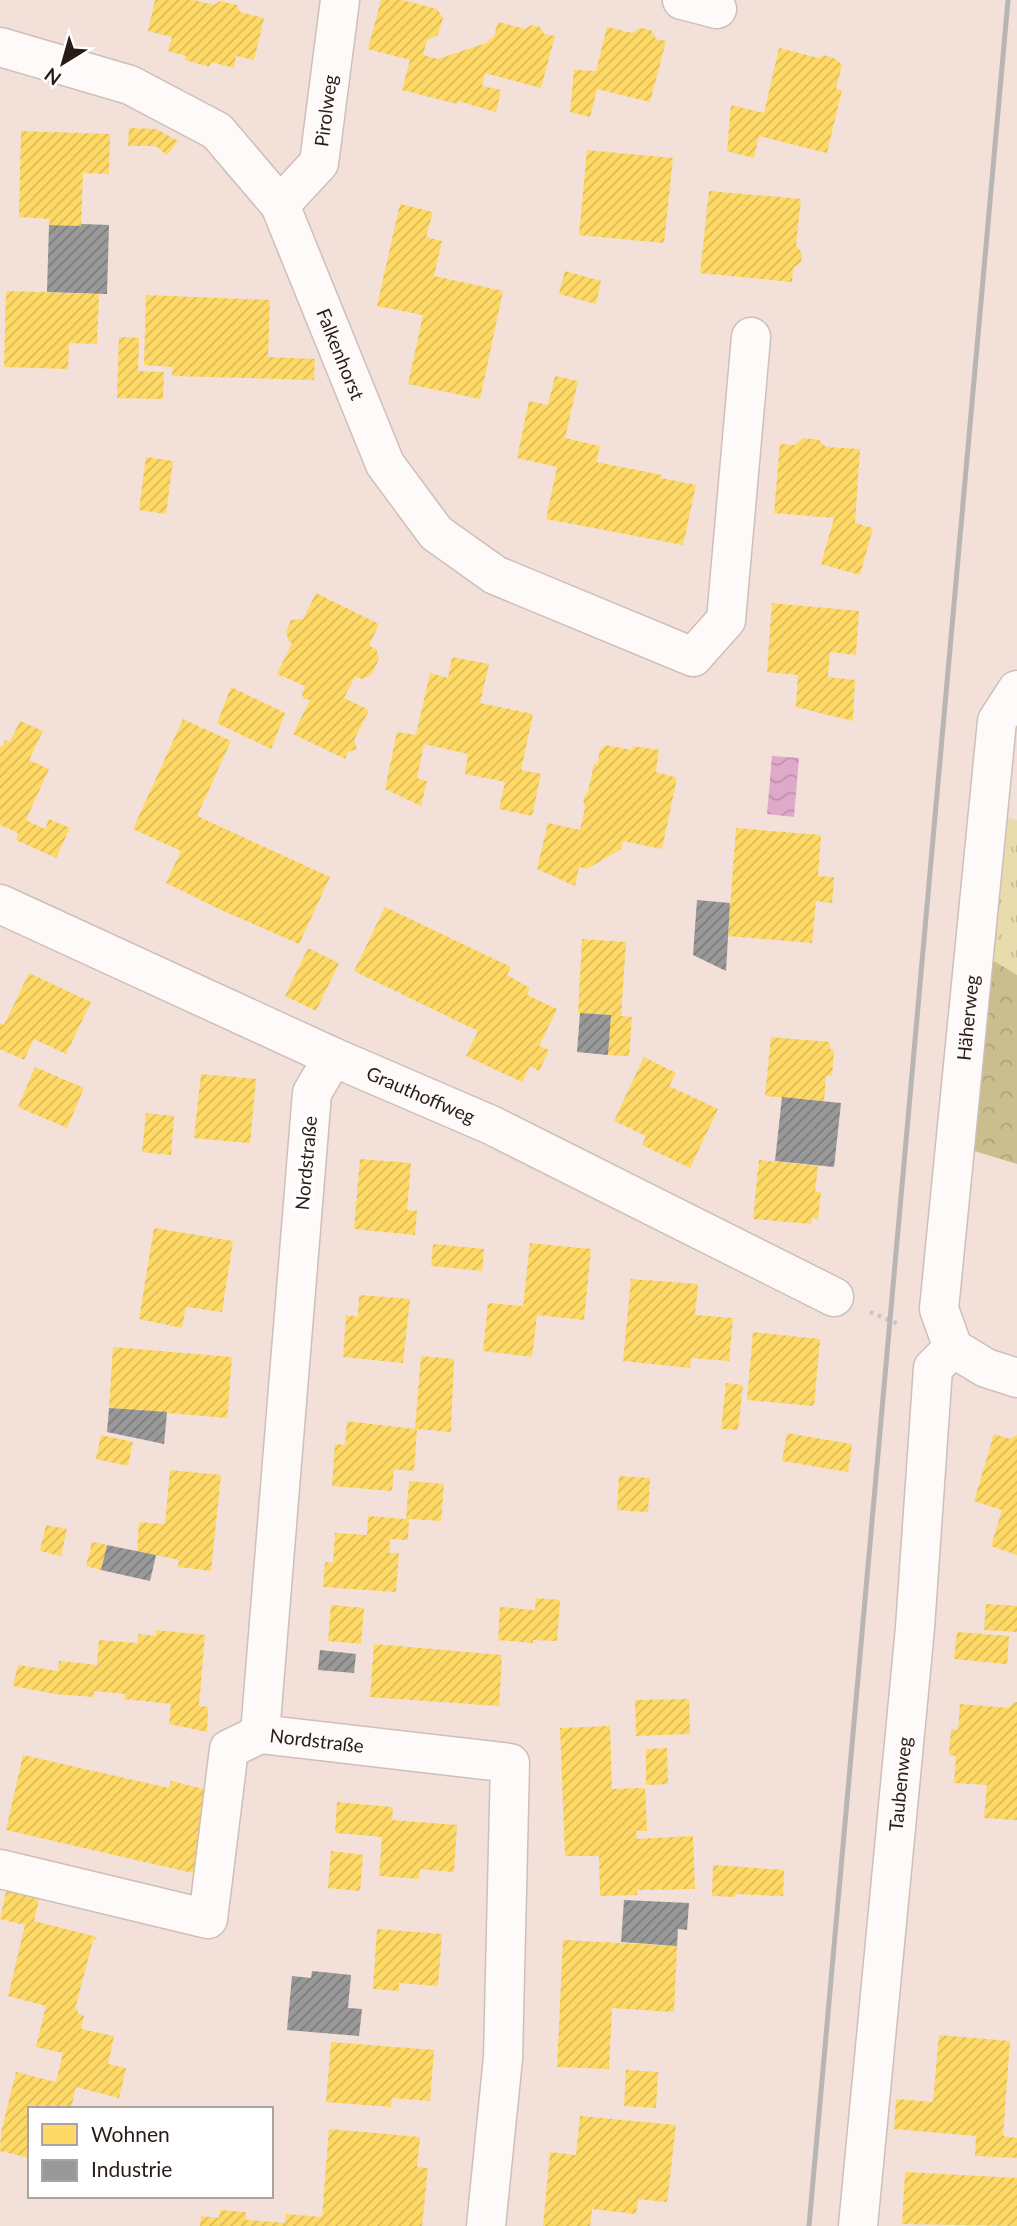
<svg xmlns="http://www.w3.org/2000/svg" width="1017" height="2226" viewBox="0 0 1017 2226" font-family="Lato,sans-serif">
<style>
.grass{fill:url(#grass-tufts)}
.forest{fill:url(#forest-crowns)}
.water{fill:url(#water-waves)}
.homes{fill:url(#homes-hatch)}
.industry{fill:url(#industry-hatch)}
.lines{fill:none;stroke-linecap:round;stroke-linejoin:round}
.minor-casing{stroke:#cebfb9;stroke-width:41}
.path{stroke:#ccc5c3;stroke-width:4.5;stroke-dasharray:3.5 5;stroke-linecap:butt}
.minor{stroke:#fdfaf9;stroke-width:38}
.rail{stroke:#b9b5b4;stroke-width:5}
.labels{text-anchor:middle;stroke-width:7;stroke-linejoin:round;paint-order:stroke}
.street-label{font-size:19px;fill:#291c17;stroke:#fff}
</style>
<defs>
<pattern id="grass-tufts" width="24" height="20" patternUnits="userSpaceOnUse" patternTransform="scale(1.75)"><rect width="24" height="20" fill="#e8dcac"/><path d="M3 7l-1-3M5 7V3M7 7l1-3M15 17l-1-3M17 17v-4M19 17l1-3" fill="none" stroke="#c7bc93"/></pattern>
<pattern id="forest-crowns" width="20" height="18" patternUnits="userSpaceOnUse" patternTransform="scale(1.75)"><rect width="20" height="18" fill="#cabe8e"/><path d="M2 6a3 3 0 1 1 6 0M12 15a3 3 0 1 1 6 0" fill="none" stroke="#aea37a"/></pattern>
<pattern id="water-waves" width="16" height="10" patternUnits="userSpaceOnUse" patternTransform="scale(1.75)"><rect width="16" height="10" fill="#dfa9ca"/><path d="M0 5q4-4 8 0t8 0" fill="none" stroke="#bf91ad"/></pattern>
<pattern id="homes-hatch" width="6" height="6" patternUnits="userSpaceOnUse" patternTransform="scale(1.75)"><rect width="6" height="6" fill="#ffd966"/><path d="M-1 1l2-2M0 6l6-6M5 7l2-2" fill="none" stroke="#dbba58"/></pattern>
<pattern id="industry-hatch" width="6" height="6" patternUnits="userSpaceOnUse" patternTransform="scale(1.75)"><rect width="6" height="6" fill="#999"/><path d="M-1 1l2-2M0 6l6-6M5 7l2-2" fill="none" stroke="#7d7c7c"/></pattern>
</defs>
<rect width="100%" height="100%" fill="#f3e0d9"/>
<path class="grass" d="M1002,816L1017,820V975L989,958Z"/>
<path class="forest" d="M989,958L1017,975V1164L971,1150Z"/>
<path class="water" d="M772,756L799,758L794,817L767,814Z"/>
<g class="homes">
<path d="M155,0H193L214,5L220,1L237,5L240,12L264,18L254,60L236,56L234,68L211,62L210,67L185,60L186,56L168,51L172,37L148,31Z"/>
<path d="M381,0H402L437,9L443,18L438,35L427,40L423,55L438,59L486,43L494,36L498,22L525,29L531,25L540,27L544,34L555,36L541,88L485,73L482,86L501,90L496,112L458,101L457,104L402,90L410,60L368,49Z"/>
<path d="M607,27L632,33L640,28L651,30L656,39L666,41L650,102L597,89L590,117L570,112L574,70L596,71Z"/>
<path d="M779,48L818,58L824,55L836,59L842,65L836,89L842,90L827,153L759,136L754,158L727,151L731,105L764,113Z"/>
<path d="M129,128L156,129L178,141L167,155L156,146H128Z"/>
<path d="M21,131L110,134L109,174L83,173L81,226L49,225L50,219L19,217Z"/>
<path d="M587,150L673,158L664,243L579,235Z"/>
<path d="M709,191L801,199L796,245L802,253L801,262L793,268L792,282L700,273Z"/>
<path d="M400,204L433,212L426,237L442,241L434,276L503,291L480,399L408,384L423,315L377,306Z"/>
<path d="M565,271L601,281L596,304L559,294Z"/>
<path d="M6,291L99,294L97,344L69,343L68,369L4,367Z"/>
<path d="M146,295L270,300L268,357L315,359L314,380L172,376L173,367L144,365Z"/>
<path d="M119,337L139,338L138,371L164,372L163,399L117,398Z"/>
<path d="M555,376L578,381L565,438L600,446L596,462L662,475L661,478L696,485L683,545L546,519L557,467L517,458L529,401L548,405Z"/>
<path d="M803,438L819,440L826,447L860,449L855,523L873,528L860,575L821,564L834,518L774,513L780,444L795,445Z"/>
<path d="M146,457L173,461L166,514L139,510Z"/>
<path d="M316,593L379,624L369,646L376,649L379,659L371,675L362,679L355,676L344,698L369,710L354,740L357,749L348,752L345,759L293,734L310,700L304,699L302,695L305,686L277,674L292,643L289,642L286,632L291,620L303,619Z"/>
<path d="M772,603L859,611L856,655L830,652L828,677L855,680L853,721L796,707L798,675L767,672Z"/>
<path d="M452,657L489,664L480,703L533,714L521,770L541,774L532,816L499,809L505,782L465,774L468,754L424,744L417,778L427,781L421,806L385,789L397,732L416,735L430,673L448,678Z"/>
<path d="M231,687L285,713L271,749L217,723Z"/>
<path d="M183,719L231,741L197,816L330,877L299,944L219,909L166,883L181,851L133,829Z"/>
<path d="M20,721L43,731L29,760L49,769L26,820L45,829L49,819L70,828L56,858L16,840L18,833L0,825V746L2,747L5,740L10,742Z"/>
<path d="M605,745L632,750L633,746L659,750L656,772L677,778L662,849L623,841L621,849L587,869L579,867L575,886L537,869L548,823L580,830L585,808L583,799L588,792L594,764L597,765L600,750Z"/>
<path d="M736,828L821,835L818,876L834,877L832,903L816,901L812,943L728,936Z"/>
<path d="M385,907L511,967L507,975L530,988L527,995L557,1009L539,1046L549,1050L539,1071L530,1066L522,1082L466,1056L478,1031L354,971Z"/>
<path d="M582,939L626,942L621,1016L632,1017L629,1056L608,1055L611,1015L578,1013Z"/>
<path d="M308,948L339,963L316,1011L285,996Z"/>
<path d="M29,973L91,1002L66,1054L34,1039L24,1060L0,1049V1023L4,1025Z"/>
<path d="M771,1037L830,1042V1049L834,1050L832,1076H826L824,1101L765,1096Z"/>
<path d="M644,1057L676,1073L669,1086L718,1109L690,1168L642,1145L646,1136L614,1121Z"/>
<path d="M35,1067L84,1088L67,1128L18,1107Z"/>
<path d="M201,1074L256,1079L250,1143L194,1138Z"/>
<path d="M146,1113L174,1116L171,1155L142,1152Z"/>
<path d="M360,1159L411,1163L407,1210L417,1211L415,1235L354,1229Z"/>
<path d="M759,1160L818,1166L815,1192H821L818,1219L812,1218L811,1224L753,1219Z"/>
<path d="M154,1228L233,1241L222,1312L186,1307L182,1328L139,1319Z"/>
<path d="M530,1243L591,1249L584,1320L537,1315L532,1357L483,1351L488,1303L523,1306Z"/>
<path d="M433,1244L484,1249L482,1271L431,1266Z"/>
<path d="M631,1279L698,1284L695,1315L733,1318L729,1361L691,1358L690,1368L623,1361Z"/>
<path d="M359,1295L410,1299L403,1363L343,1357L346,1315L358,1317Z"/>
<path d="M753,1332L820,1339L814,1406L747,1400Z"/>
<path d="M113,1347L232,1357L227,1418L109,1408Z"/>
<path d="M421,1356L454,1359L451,1432L417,1429L414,1471L394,1469L392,1491L332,1486L335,1444L345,1445L347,1421L415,1429Z"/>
<path d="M726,1383L743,1385L738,1430L721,1429Z"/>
<path d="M787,1433L852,1444L848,1472L782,1461Z"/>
<path d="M994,1434L1010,1439L1017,1435V1555L991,1546L1002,1510L974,1501Z"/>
<path d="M101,1435L133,1442L128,1466L96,1459Z"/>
<path d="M170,1470L221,1475L211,1571L178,1567L179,1560L137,1551L139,1522L165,1524Z"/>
<path d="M619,1476L650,1478L648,1512L617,1510Z"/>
<path d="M409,1481L444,1484L441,1521L409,1519L408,1540L390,1539L389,1553H399L396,1592L323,1587L325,1562L333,1563L335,1533L367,1535L368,1516L406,1519Z"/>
<path d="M46,1525L67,1529L61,1556L40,1551Z"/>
<path d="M92,1542L107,1545L101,1570L86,1566Z"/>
<path d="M536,1598L560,1600L557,1641L533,1640V1643L498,1640L500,1607L535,1610Z"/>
<path d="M986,1604L1017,1606V1632L984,1630Z"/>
<path d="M331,1605L364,1608L361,1644L328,1641Z"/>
<path d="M156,1630L205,1635L199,1706L208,1707L207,1732L169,1724L171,1704L124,1699L125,1694L94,1691V1697L55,1694L13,1686L18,1665L58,1671L59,1661L97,1665L99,1640L137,1643L139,1634L156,1636Z"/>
<path d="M957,1632L1009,1636L1007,1664L954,1659Z"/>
<path d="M374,1644L502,1655L499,1706L370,1697Z"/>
<path d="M689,1699L690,1734L636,1736L635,1700Z"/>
<path d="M1015,1702H1017V1820L984,1818L987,1785L954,1783L956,1756L949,1755L951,1729L958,1730L960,1704L1008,1708Z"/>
<path d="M610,1726L612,1789L645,1788L647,1831H636L637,1839L693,1836L695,1889L637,1890V1895L600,1896L599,1856H565L560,1728Z"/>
<path d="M667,1748L668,1784L646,1785V1749Z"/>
<path d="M23,1755L169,1788L171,1781L211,1791L197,1874L6,1830Z"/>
<path d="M337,1802L393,1807L392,1820L457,1825L454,1872L420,1869L419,1879L379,1876L382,1837L335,1833Z"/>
<path d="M331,1851L363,1855L360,1891L328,1888Z"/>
<path d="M713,1865L784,1870L783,1896L735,1894V1897L712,1896Z"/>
<path d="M8,1883L41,1891L34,1921L97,1937L96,1940H93L75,2009H78L77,2013L84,2016L81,2029L114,2036L108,2064L126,2068L119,2098L76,2087L71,2109H30V2158L0,2151L1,2133L16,2072L56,2082L63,2053L36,2047L46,2006L8,1996L25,1925L0,1919Z"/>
<path d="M377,1929L442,1934L438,1986L399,1983V1991L373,1989Z"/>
<path d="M563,1940L677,1946L674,2012L612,2008L609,2069L557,2067Z"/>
<path d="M939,2035L1010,2041L1003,2136L1017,2138V2158L975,2156L976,2136L894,2129L896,2099L933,2102Z"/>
<path d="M331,2042L434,2050L430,2101L392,2098L391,2107L326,2102Z"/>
<path d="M626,2070L658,2072L656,2108L624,2106Z"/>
<path d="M580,2116L676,2125L667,2202L638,2199L636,2214L592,2209L590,2226H543L550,2152L576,2155Z"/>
<path d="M329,2129L420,2137L417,2167L428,2168L422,2226H200L201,2216L219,2218L220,2210L246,2212V2220L285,2223L286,2214L322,2217Z"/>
<path d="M905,2172L1017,2178V2226L902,2224Z"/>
</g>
<g class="industry">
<path d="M81,224L109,225L107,294L47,292L49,225L81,226Z"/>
<path d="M697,900L730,903L726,971L693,955Z"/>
<path d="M580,1013L611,1015L608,1055L577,1052Z"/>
<path d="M782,1097L841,1103L834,1167L775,1161Z"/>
<path d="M109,1408L167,1412L164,1444L107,1432Z"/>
<path d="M107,1545L156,1555L150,1581L101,1570Z"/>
<path d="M320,1650L356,1654L354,1673L318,1670Z"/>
<path d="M624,1900L689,1903L687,1930L678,1929L677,1946L621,1942Z"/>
<path d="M312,1971L351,1975L348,2008L362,2009L359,2036L287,2030L292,1976L311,1978Z"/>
</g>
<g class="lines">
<defs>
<g id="minor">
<path d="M682,0L717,9"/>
<path id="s1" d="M0,47L130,85L217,131L280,205L385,464L436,533L495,575L693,657L726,620L751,337"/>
<path id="s2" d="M280,205L319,163L340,0"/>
<path id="s3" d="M0,904L333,1057L491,1125L834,1297"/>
<path id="s4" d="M333,1057L312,1093L260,1734L510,1763L503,2058L486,2226"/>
<path id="s5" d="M953,1348L939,1309L997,721L1017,690"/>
<path d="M953,1348L986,1368L1017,1378"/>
<path d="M0,1869L208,1919L229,1749L260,1734"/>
<path id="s6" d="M858,2226L915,1628L933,1368L953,1348"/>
</g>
</defs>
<use href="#minor" class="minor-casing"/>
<path class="path" d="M870,1312L901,1325"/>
<use href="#minor" class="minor"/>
<path class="rail" d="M809,2226L1008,0"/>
</g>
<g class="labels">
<g class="street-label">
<text dy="7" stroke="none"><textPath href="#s2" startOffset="110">Pirolweg</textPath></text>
<text dy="7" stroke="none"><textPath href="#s1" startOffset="492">Falkenhorst</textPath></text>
<text dy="7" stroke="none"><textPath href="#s5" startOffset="334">Häherweg</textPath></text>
<text dy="7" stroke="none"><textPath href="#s3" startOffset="462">Grauthoffweg</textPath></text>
<text transform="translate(306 1163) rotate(-85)" y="7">Nordstraße</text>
<text dy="7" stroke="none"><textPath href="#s4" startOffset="742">Nordstraße</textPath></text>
<text dy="7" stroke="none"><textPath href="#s6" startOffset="444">Taubenweg</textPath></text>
</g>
</g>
<rect x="28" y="2107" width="245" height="91" fill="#ffffff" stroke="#a9a4a2" stroke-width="2"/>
<rect x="42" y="2124" width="35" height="21" fill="#ffd966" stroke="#a9a4a2" stroke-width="2"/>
<text x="91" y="2142" font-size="21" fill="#291c17">Wohnen</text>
<rect x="42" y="2160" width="35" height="21" fill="#999999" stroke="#a9a4a2" stroke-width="2"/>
<text x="91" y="2177" font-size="21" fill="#291c17">Industrie</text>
<g transform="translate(63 63) rotate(217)" stroke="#ffffff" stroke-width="5" paint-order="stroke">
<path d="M0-5L12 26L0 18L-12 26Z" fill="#291c17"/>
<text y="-10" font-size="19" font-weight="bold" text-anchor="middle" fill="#291c17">N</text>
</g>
</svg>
